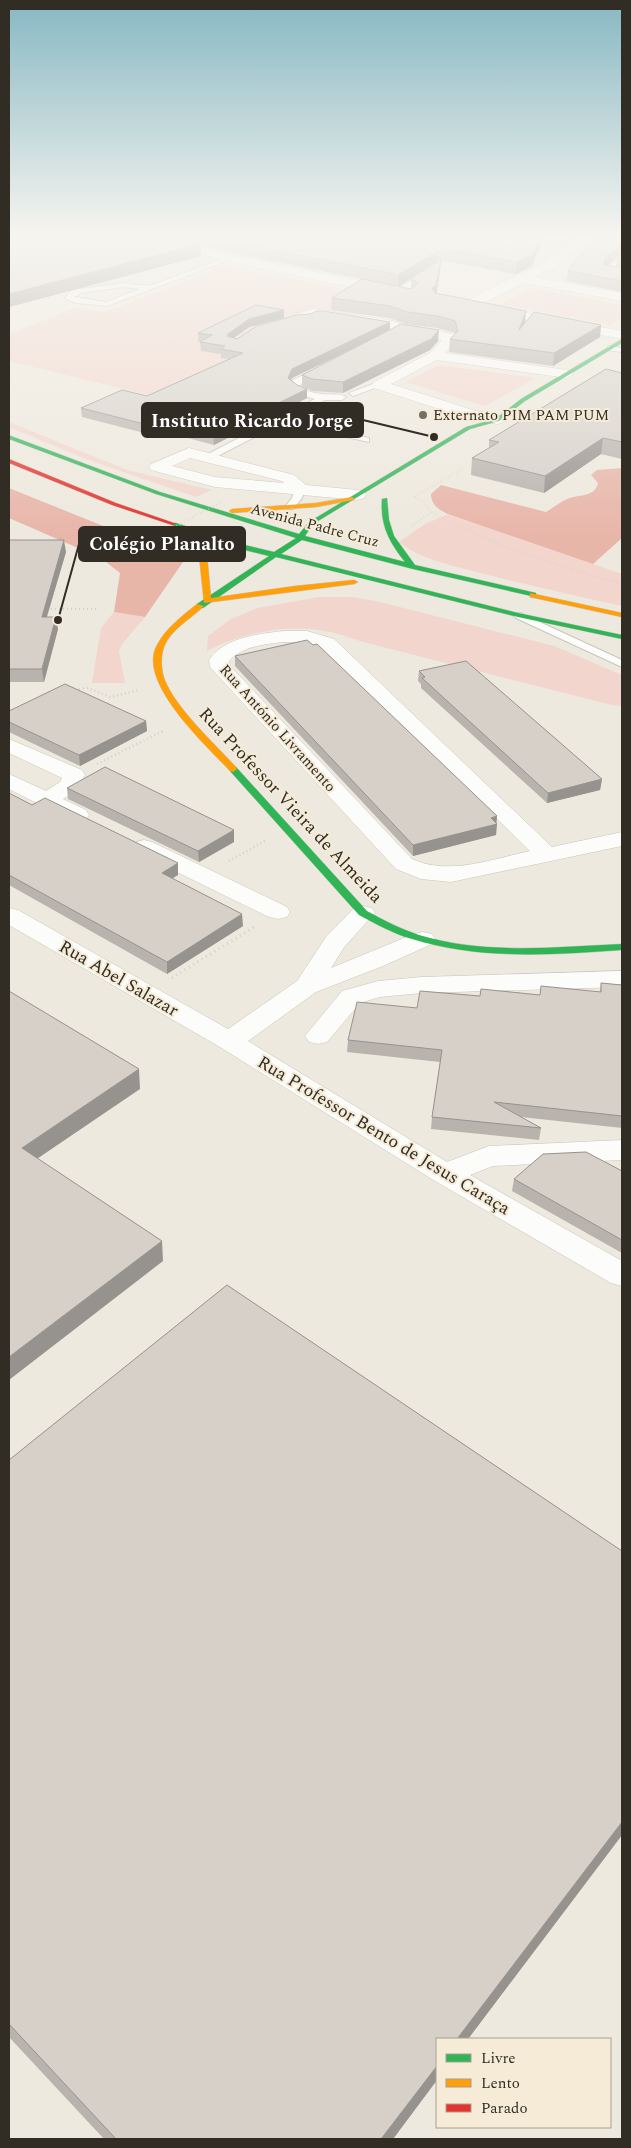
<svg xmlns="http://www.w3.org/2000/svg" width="631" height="2148" viewBox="0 0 631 2148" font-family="Spectral,serif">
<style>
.green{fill:#f2d5cc}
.forest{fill:#e8b5a9}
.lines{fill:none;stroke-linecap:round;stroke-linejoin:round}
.lane-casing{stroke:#c9c5bc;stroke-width:2}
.street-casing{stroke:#c9c5bc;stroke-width:1}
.fast-casing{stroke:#c9c5bc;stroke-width:1}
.slow-casing{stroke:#c9c5bc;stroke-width:1}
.jam-casing{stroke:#c9c5bc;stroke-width:1}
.path-far3{stroke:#d2d0ce;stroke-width:1;stroke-dasharray:0.5 2;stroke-linecap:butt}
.path-far2{stroke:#d2d0ce;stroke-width:2;stroke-dasharray:0.5 2.5;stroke-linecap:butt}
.path-far1{stroke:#d2d0ce;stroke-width:2.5;stroke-dasharray:1 3;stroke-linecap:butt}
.path{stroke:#d2d0ce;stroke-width:3;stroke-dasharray:1 4;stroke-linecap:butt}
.lane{fill:#fcfcfa;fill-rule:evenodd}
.street{fill:#fcfcfa;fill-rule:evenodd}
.fast{fill:#30b455;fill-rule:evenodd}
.slow{fill:#ff9f0a;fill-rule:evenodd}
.jam{fill:#e5322d;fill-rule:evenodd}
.path-bridge{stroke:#d2d0ce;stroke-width:2;stroke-dasharray:0.5 2.5;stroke-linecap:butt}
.wall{fill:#b8b3ad;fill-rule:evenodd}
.shaded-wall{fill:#96928d}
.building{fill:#d6d0c9;stroke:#96928d}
.poi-dot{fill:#736f66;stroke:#f5ebd7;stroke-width:2}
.labels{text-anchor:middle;stroke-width:4;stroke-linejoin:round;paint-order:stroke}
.far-poi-label{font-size:15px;fill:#312d25;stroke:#f5ebd7;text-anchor:start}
.far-street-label{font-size:15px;fill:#312d25;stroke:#f5ebd7}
.street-label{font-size:18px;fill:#312d25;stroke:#f5ebd7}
.leader{fill:none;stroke:#312d25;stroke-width:2}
.callout-dot{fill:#312d25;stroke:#f5ebd7;stroke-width:2}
.callout{fill:#312d25;stroke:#312d25;stroke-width:2}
.callout-label{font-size:19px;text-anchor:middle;font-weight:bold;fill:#fff}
</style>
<rect width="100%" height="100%" fill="#eee9de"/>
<g class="green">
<path d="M231,267L361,292L371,307L356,315L316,309L296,317L229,359L156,397L9,361V334L75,308L106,312L218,268Z"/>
<path d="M532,288L622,305V318L611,325L501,304Z"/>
<path d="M439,365L535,378L485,406L405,382Z"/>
<path d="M9,422L127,470L212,490L196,497L83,458L9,427Z"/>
<path d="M448,514L622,574V606C572,595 522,584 473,571C447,564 420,559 399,542L425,524Z"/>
<path d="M319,597H352L376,601L554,646L622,675V706L612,705L367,643C355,640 342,634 330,632C288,623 244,632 207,651L208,636L231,619L258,608Z"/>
<path d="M114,612L145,617L122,644L119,651L125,683H92L101,628Z"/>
</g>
<g class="forest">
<path d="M622,468V538L593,564L448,514C439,510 431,505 431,494L441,485L546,512C553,508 560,502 567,499C578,494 595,498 598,483L591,475L597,470Z"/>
<path d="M9,488L185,559L145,617L114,612L120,573L101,558L9,518Z"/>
</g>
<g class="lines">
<defs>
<g id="lane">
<path d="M622,255V261L612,271L622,272V276L604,274V270Z"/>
<path d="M228,257L234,258L107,306L76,303L65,298L71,291L80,289L123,283L149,286ZM123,287L140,289L106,302L74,297L81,293Z"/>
<path d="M426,271L433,273L400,294L393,292Z"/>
<path d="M608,346L622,348V352L608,350Z"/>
<path d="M318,368L325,370L298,386C316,399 338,391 346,397L342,400H325L289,419L369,438V442L282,423L210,460H204V456L315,399L300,395L289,386L293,380Z"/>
<path d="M376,383L383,385L353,396L349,393Z"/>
<path d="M300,486L305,489L302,498L293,509H287L285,507L292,498L295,489Z"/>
<path d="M520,613L622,660V667L516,618L514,616L516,614Z"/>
</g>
<g id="street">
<path d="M144,236H164L232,255L389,287L395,291L389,295L230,262L146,238Z"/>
<path d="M578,236H592L553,268L534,277L622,293V301L524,283L481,304L622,331V339L468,309L462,305L463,302L545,262Z"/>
<path d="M313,309L389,320L406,326L437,330L454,335L456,342L445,353L567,370L574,374L567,378L437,360L391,384L473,410L502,417L504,420L502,423L497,424L464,417L374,388L372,385L374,382L430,353L442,340L403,334L386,327L323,317H314L299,322L292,318L294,315Z"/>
<path d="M189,448L294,475L306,485L358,490L364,492L366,495L364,498L358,500L215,487L151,470L149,467L151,464ZM190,458L282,481L284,483L215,477L172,466Z"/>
<path d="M284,631H307L334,639L552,847L622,832V846L451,882L421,879L396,869L210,667L209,660C225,637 258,634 284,631ZM284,642H304L320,647L530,851C492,859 449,876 412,859L230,666L229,661C242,646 266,644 284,642Z"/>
<path d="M9,739L82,770L85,775C79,787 75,792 63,799L86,810L89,815L86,820L78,822L70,820L9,789V774L46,791L60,782L62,778L9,753Z"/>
<path d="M144,840L152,842L287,907L290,912L287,917L278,919L269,917L136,852L132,847L136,842Z"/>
<path d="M363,906L372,908L375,913L345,946L331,968L414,934L423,932L432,934L435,939L432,944L383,966L316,992L248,1041L447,1162L489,1146L622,1140V1160L493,1166L470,1175L622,1261V1286L611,1283L435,1181L220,1047L9,925V908L18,910L228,1029L297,981L326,937L354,908Z"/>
<path d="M622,971V987L422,993L380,997L360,1003L327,1042L318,1044L309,1042L305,1036L342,991L378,981L422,977Z"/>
</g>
<g id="fast">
<path d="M622,339V343L525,401L499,421L470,429L313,524L305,536L405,562C389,542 380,525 382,499L387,498L389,520L394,536L415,565L536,593V597L413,569L302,540L281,554L518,613L622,635V639L518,617L276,557L203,608H197V604L269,556L236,548L172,525V523H176L241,544L274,552L296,538L156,494L9,439V435L11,436L160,492L299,534L309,522L466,427L495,419L521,399Z"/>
<path d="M233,766L236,767L367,911C383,920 401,929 419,935C485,955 555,947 622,944V950C552,955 480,960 412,939C394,934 376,924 359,915L230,771L229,769Z"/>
</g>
<g id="slow">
<path d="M352,497L355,499L354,500L316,507L232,513L229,511L232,509L316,503Z"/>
<path d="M191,529L194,531L207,555L211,598L295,586L354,580L358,582L354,584L204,603L199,555L188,531Z"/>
<path d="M530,593L622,613V617L530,597Z"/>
<path d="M197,604L204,606C191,619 171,629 164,647C160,658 161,674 167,685C181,713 214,743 236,767L237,769L233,772L230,771C207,746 136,682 157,645C166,628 182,616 197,604Z"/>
</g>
<path id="jam" d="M9,459L116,503L177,524L172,525L112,505L9,463Z"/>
</defs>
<use href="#lane" class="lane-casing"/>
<use href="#street" class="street-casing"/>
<use href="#fast" class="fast-casing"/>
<use href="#slow" class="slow-casing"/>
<use href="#jam" class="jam-casing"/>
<g class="path-far3">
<path d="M9,343L71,318"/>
<path d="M172,343L199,327H217"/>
</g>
<g class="path-far2">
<path d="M432,512C492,546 556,565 622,584"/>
<path d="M411,526L432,512L415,496L462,469"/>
<path d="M150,540L145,543L161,547"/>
</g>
<g class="path-far1">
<path d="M47,609H97"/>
<path d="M71,690L88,688L110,697L139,690"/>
<path d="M97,764L165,730"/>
<path d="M229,861L265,841"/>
</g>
<path class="path" d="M172,978L254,927"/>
<use href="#lane" class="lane"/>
<use href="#street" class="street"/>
<use href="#fast" class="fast"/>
<use href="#slow" class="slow"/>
<use href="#jam" class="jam"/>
<path class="path-bridge" d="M150,540L223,501"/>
</g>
<g class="wall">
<path d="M9,236H446L441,243L532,266L516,274L442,261V263H441L440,271L436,293L525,323L601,325L600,337L553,366L449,352L450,339L455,334V333L437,328L406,324L389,318L331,310L332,298L362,279L232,253L200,244L201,256L9,307ZM411,278V289L399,286Z"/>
<path d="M622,236V254V253L607,265L616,266L617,259L622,254V292L567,281L568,271Z"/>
<path d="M284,318L249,327L234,338L237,339L390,330L438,341L430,350L343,393L312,391L302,386V375L358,346L292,378L291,381L297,385L307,389V398L214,445L165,432L156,436L82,417L81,408L147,396L229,359L221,358V354L201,351L200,342H198V333Z"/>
<path d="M622,373V459L601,454L544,493L471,475L472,458L489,448V440Z"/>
<path d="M9,540L66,552L47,617L58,629L44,682H9Z"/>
<path d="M235,656L497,816L496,835L413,856L235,666Z"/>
<path d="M419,671L602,779L600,790L547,803L421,688V684L418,681Z"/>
<path d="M9,711L146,721L147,731L80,766L9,732Z"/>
<path d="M67,788L234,830V842L199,862L68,799Z"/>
<path d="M9,793L32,805L178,875L172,878L243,926L167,974L9,885Z"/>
<path d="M601,983L622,985V1128L521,1117L541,1128L539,1140L431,1129L432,1117L440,1062L347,1052L348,1040L417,1008L480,996L540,995L600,992Z"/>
<path d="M622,1171V1253L512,1191L514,1179Z"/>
<path d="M9,1460L622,1551V1835L468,2039H437V2080L393,2139H104L9,2037Z"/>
</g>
<g class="shaded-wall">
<path d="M437,236H446L435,250V238Z"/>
<path d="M540,236H544L532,266L516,274L517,262Z"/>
<path d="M200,244L201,256L9,307V294Z"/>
<path d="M622,244V253L603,269L604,259Z"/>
<path d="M438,251L437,262L398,287V275Z"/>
<path d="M441,260L440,271L436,297L432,288Z"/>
<path d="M284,310V318L249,327L228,342V334L249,319Z"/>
<path d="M526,311L525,323L519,330Z"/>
<path d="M390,322V331L292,378L288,387V378L292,369Z"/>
<path d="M601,325L600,337L553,366L554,353Z"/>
<path d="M439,330L438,341L430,350L343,393V382Z"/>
<path d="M307,389V398L214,445L213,435Z"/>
<path d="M164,423L165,432L156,436V427Z"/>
<path d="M603,438L601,454L544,493L545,476Z"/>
<path d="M64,540L66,552L43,629L42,617Z"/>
<path d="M56,617L58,629L44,682L42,669Z"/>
<path d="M146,721L147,731L80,766L79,755Z"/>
<path d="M602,779L600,790L547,803L548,793Z"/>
<path d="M497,816L496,824H497L496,835L413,856V845Z"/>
<path d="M234,830V842L199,862L198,851Z"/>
<path d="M178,863V875L163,884L162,873Z"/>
<path d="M242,914L243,926L167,974V962Z"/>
<path d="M139,1069L140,1089L25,1167L22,1148Z"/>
<path d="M162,1241L163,1261L9,1380V1357Z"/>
<path d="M622,1822V1835L468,2039H457Z"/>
<path d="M437,2066V2080L393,2139H381Z"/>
</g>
<g class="building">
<path d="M9,236H172L200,244L9,294Z"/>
<path d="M212,236H437L435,238V243H442L448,236H540L533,255L517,262L443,249L442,252L438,251L398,275L232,242Z"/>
<path d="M596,236H622V244L604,259V265L622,267V281L568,271Z"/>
<path d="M622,254V260L617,259Z"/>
<path d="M441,260L436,285L432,288L435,293L526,311L519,330L534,312L601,325L554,353L450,339L458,331L455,321L438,316L407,312L390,306L332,298L362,279L411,289L418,283L411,278Z"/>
<path d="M256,305L284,310L249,319L228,334L227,336L237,339L257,326L297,315L310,314L317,311H323L390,322L292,369L288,378L297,385L307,389L213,435L164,423L156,427L81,408L122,390L147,396L243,353L221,349L225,346L200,342L212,335L198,333Z"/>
<path d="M401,324L439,330L431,339L343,382L312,379L302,375Z"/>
<path d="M606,369L622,373V442L603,438L545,476L472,458L499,442L489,440Z"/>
<path d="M9,540H64L42,617H56L42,669H9Z"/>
<path d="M307,640L313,645L317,644L497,816L491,818L497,824L413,845L235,656Z"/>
<path d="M466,661L602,779L548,793L422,678L425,677L419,671Z"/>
<path d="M65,684L146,721L79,755L9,722V711Z"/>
<path d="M105,767L234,830L198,851L67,788Z"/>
<path d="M9,793L32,805L45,798L178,863L162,873L242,914L167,962L9,875Z"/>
<path d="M601,983L622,985V1116L494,1102L541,1128L432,1117L442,1050L348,1040L357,1002L417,1008L420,991L480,996L481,989L540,995L541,986L601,992Z"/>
<path d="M9,991L139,1069L22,1148L162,1241L9,1357Z"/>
<path d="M586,1152L622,1171V1240L514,1179L543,1154Z"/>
<path d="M227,1285L622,1551V1822L457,2039H437V2066L381,2139H116L9,2024V1460Z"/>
</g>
<linearGradient id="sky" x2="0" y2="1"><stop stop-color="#87b8c3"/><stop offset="0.44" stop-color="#f7f5f0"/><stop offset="1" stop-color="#f7f5f0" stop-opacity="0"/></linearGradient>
<rect width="631" height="537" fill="url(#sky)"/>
<circle class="poi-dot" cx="423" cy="415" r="5"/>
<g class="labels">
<g class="far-poi-label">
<text x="433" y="420">Externato PIM PAM PUM</text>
</g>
<g class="far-street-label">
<text transform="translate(315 525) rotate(15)" y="5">Avenida Padre Cruz</text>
<text transform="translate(278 728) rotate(48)" y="5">Rua António Livramento</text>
</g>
<g class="street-label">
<text transform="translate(291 805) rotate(47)" y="6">Rua Professor Vieira de Almeida</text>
<text transform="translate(119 978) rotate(30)" y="6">Rua Abel Salazar</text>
<text transform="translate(384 1135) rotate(31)" y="6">Rua Professor Bento de Jesus Caraça</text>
</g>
</g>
<path class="leader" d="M434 437L363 420M58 620L79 544"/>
<g class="callout-dot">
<circle cx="434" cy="437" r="5"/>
<circle cx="58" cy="620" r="5"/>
</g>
<g class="callout">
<rect x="142" y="403" width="221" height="34" rx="5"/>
<rect x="79" y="527" width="166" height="34" rx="5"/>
</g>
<g class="callout-label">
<text x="252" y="427">Instituto Ricardo Jorge</text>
<text x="162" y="550">Colégio Planalto</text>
</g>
<rect width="631" height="2148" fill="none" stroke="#312d25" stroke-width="20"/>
<rect x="436" y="2038" width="175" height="90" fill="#f5ebd7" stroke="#a79f90"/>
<rect x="446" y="2054" width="25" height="8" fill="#30b455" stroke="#a79f90"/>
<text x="481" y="2063" font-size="15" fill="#312d25">Livre</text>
<rect x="446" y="2079" width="25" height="8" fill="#ff9f0a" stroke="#a79f90"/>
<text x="481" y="2088" font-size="15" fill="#312d25">Lento</text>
<rect x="446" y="2104" width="25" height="8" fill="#e5322d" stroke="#a79f90"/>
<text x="481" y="2113" font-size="15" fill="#312d25">Parado</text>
</svg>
